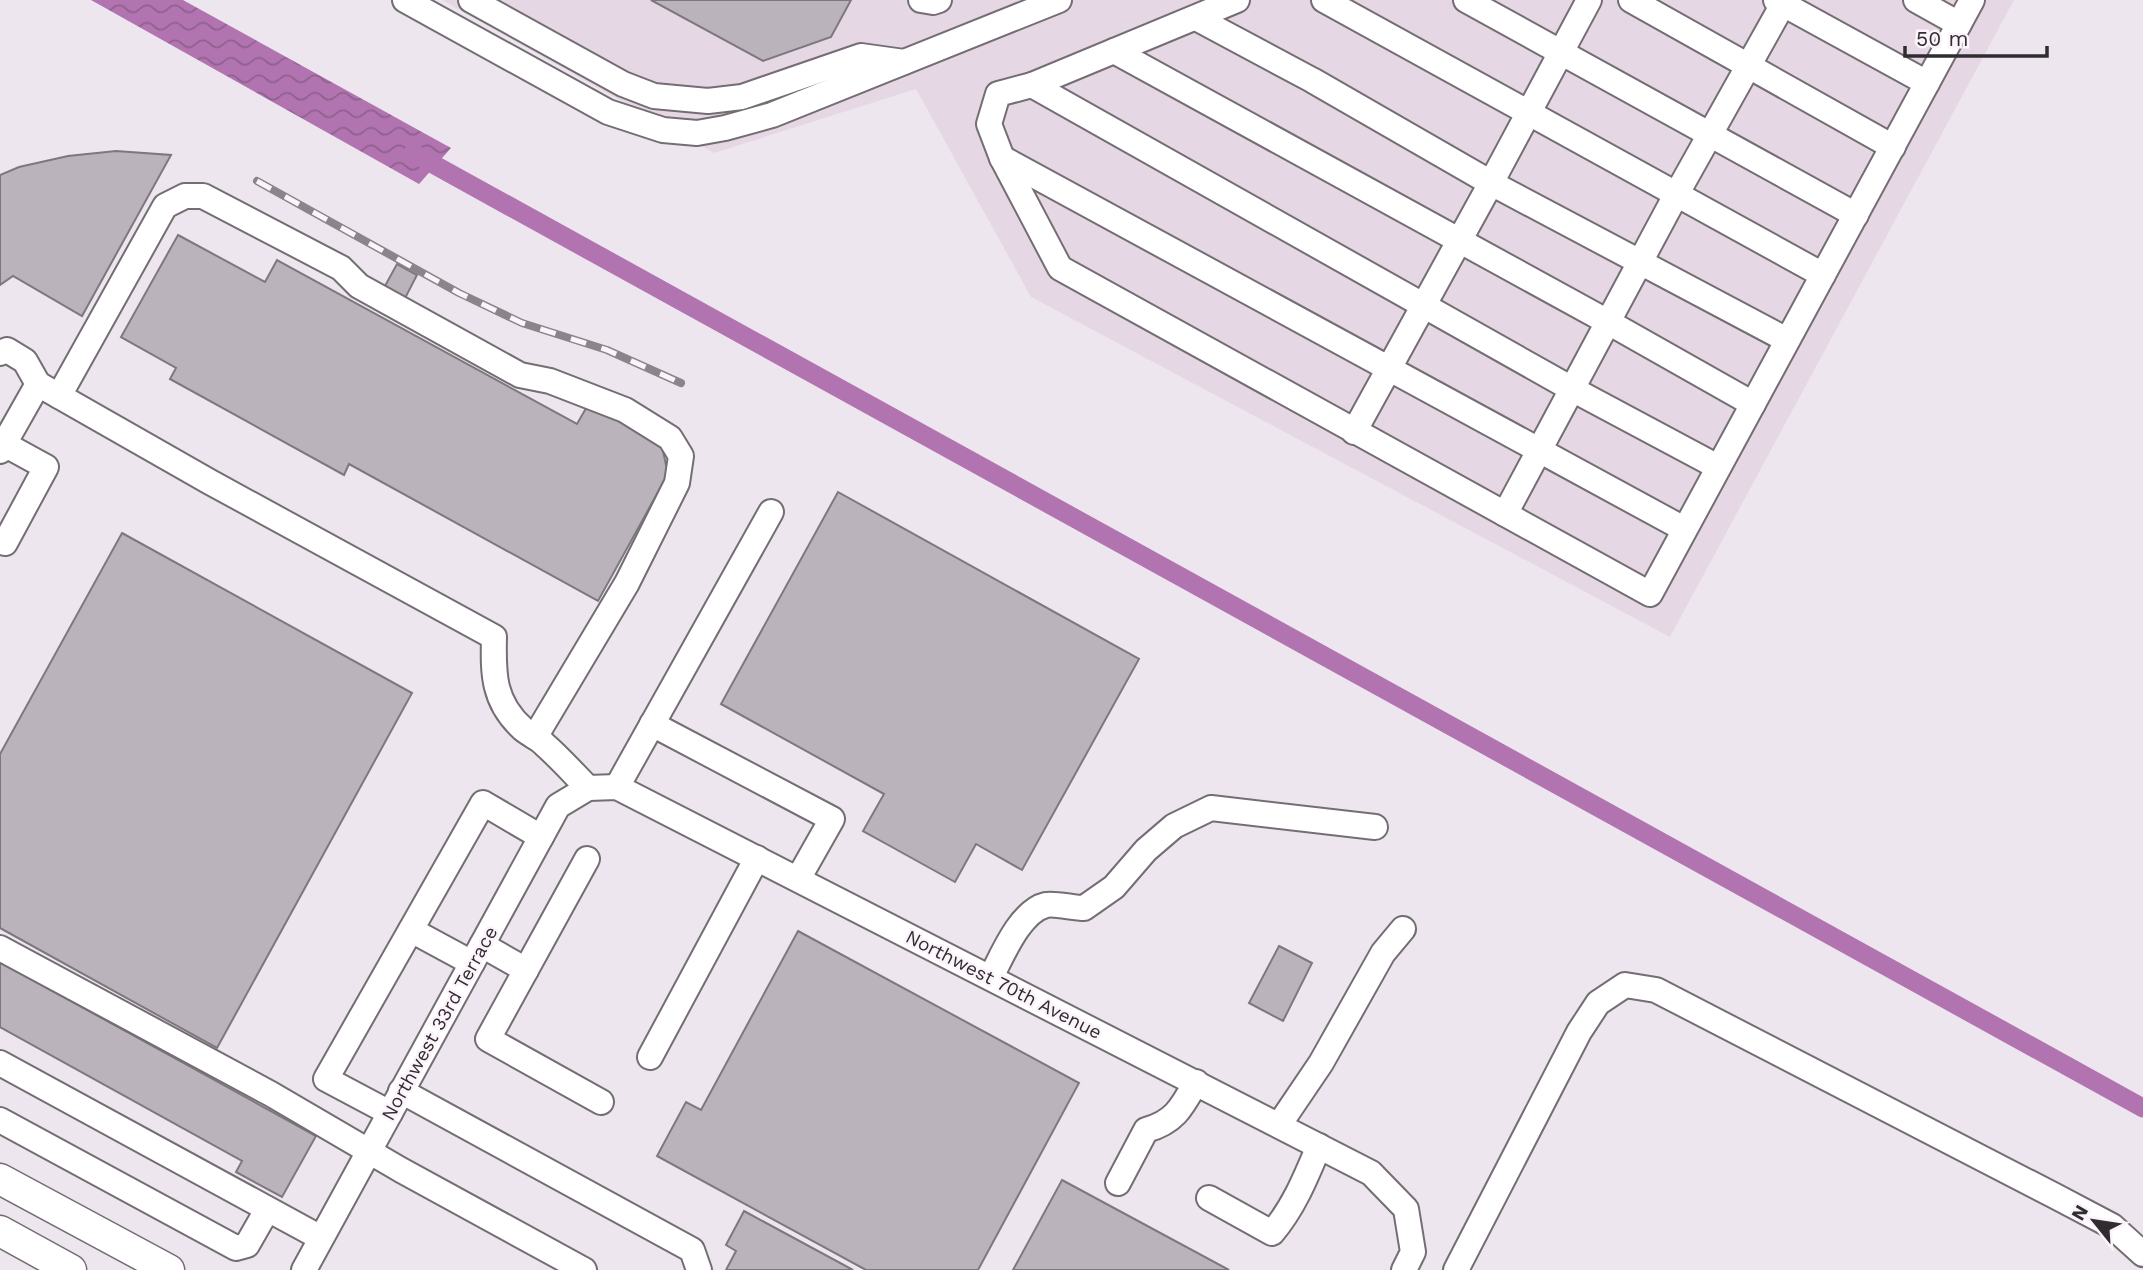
<svg xmlns="http://www.w3.org/2000/svg" width="2143" height="1270" viewBox="0 0 2143 1270" font-family="'Work Sans',sans-serif">
<style>
.built{fill:#e5d8e4}
.water{fill:url(#water-waves)}
.lines{fill:none;stroke-linecap:round;stroke-linejoin:round}
.canal{stroke:#b174b0;stroke-width:19}
.building{fill:#bbb3bb;stroke:#7e777e;stroke-width:2}
.minor-casing{stroke:#746d74;stroke-width:28}
.major-casing{stroke:#746d74;stroke-width:33}
.minor{stroke:#fff;stroke-width:24}
.major{stroke:#fff;stroke-width:30}
.rail-casing{stroke:#8a858a;stroke-width:8}
.rail{stroke:#fcf3fb;stroke-width:5;stroke-dasharray:16;stroke-linecap:butt}
.labels{text-anchor:middle;stroke-width:5;stroke-linejoin:round;paint-order:stroke}
.street-label{font-size:19px;fill:#302d30;stroke:#fcf3fb}
</style>
<defs>
<pattern id="water-waves" width="16" height="10" patternUnits="userSpaceOnUse" patternTransform="scale(1.75)"><rect width="16" height="10" fill="#b174b0"/><path d="M0 5q4-4 8 0t8 0" fill="none" stroke="#906090"/></pattern>
</defs>
<rect width="100%" height="100%" fill="#eee6ee"/>
<path class="built" d="M442,0H2014L1670,637L1031,297L916,89L714,153Z"/>
<path class="water" d="M91,0H183L451,148L419,184Z"/>
<g class="lines">
<path class="canal" d="M413,153L2143,1108"/>
</g>
<g class="building">
<path d="M651,0H851L831,37L763,61Z"/>
<path d="M116,151L171,155L82,316L13,276L0,285V175L19,167L68,156Z"/>
<path d="M178,235L265,282L277,260L577,424L589,403L661,442L668,474L598,601L349,464L344,475L170,379L176,368L121,337Z"/>
<path d="M397,264L417,275L401,306L380,295Z"/>
<path d="M838,492L1139,659L1022,870L976,844L955,882L890,846L863,831L884,794L721,704Z"/>
<path d="M122,533L412,693L217,1048L0,928V754Z"/>
<path d="M798,931L1079,1083L978,1270H866L657,1156L686,1102L701,1110Z"/>
<path d="M1279,946L1312,963L1283,1021L1249,1003Z"/>
<path d="M0,962L316,1136L282,1197L236,1172L242,1161L0,1027Z"/>
<path d="M1062,1180L1229,1270H1013Z"/>
<path d="M744,1211L853,1270H726L736,1251L726,1245Z"/>
</g>
<g class="lines">
<defs>
<g id="minor">
<path d="M405,0L608,112L663,130L697,133L725,128L772,115L1059,0"/>
<path d="M471,0L623,84L654,96L708,101L742,97L861,56L904,62"/>
<path d="M921,0L933,2L939,0"/>
<path d="M1237,0L1032,85L998,94L989,124L1002,158L1060,268L1650,594L1972,0"/>
<path d="M1324,0L1823,275"/>
<path d="M1466,0L1856,215"/>
<path d="M1631,0L1893,147"/>
<path d="M1916,0L1959,24"/>
<path d="M1783,4L1927,83"/>
<path d="M1196,18L1312,80L1491,183L1589,0"/>
<path d="M1114,51L1608,322L1753,404"/>
<path d="M1032,85L1572,389L1718,467"/>
<path d="M1002,158L1684,529"/>
<path d="M0,353L7,350L25,361L38,384"/>
<path d="M59,396L165,206L185,196H203L341,268L359,286L520,375L550,381L625,410L670,438L681,456L677,483L627,583L535,737"/>
<path d="M1354,432L1491,183L1787,340"/>
<path d="M4,444L46,467L5,543"/>
<path d="M0,451L38,384L210,482L494,637C493,674 493,702 523,729C530,735 539,738 545,745C560,758 574,774 588,788"/>
<path d="M1505,514L1676,195L1783,4L1776,0"/>
<path d="M652,724L832,819L798,879"/>
<path d="M617,787L771,512"/>
<path d="M587,859L488,1039L601,1102"/>
<path d="M411,930L472,963"/>
<path d="M482,945L526,970"/>
<path d="M0,948L271,1094L401,1170L584,1270"/>
<path d="M991,977C1002,956 1020,911 1046,905C1054,903 1074,908 1084,908L1114,887L1146,850L1174,826L1211,808L1375,827"/>
<path d="M650,1057L757,858"/>
<path d="M0,1063L321,1238"/>
<path d="M401,1091L692,1250L699,1270"/>
<path d="M390,1113L326,1079L483,803L541,837"/>
<path d="M0,1120L236,1248L247,1245L267,1210"/>
<path d="M1279,1125L1321,1063L1383,953L1403,929"/>
<path d="M1118,1183L1146,1130C1175,1122 1182,1107 1196,1082"/>
<path d="M1209,1198L1272,1233C1294,1207 1306,1177 1319,1146"/>
<path d="M304,1270L558,806L588,788L617,787L1371,1173L1406,1209L1413,1252L1404,1270"/>
<path d="M1456,1270L1579,1032L1598,1003L1625,985L1656,990L2055,1196L2112,1226L2143,1254"/>
</g>
<g id="major">
<path d="M0,1179L169,1270"/>
<path d="M0,1231L71,1270"/>
</g>
</defs>
<use href="#minor" class="minor-casing"/>
<use href="#major" class="major-casing"/>
<use href="#minor" class="minor"/>
<use href="#major" class="major"/>
<defs>
<path id="rail" d="M257,181L459,293L522,323L607,350L681,383"/>
</defs>
<use href="#rail" class="rail-casing"/>
<use href="#rail" class="rail"/>
</g>
<g class="labels">
<g class="street-label">
<text transform="translate(1004 984) rotate(27)" y="7">Northwest 70th Avenue</text>
<text transform="translate(439 1023) rotate(-61)" y="7">Northwest 33rd Terrace</text>
</g>
</g>
<g transform="translate(2094 1221) rotate(300)" stroke="#fcf3fb" stroke-width="5" paint-order="stroke">
<path d="M0-5L12 26L0 18L-12 26Z" fill="#302d30"/>
<text y="-10" font-size="19" font-weight="bold" text-anchor="middle" fill="#302d30">N</text>
</g>
<path d="M1905 46v10h142v-10" fill="none" stroke="#302d30" stroke-width="3.5"/>
<text x="1916" y="46" font-size="21" fill="#302d30" stroke="#fcf3fb" stroke-width="5" paint-order="stroke">50 m</text>
</svg>
